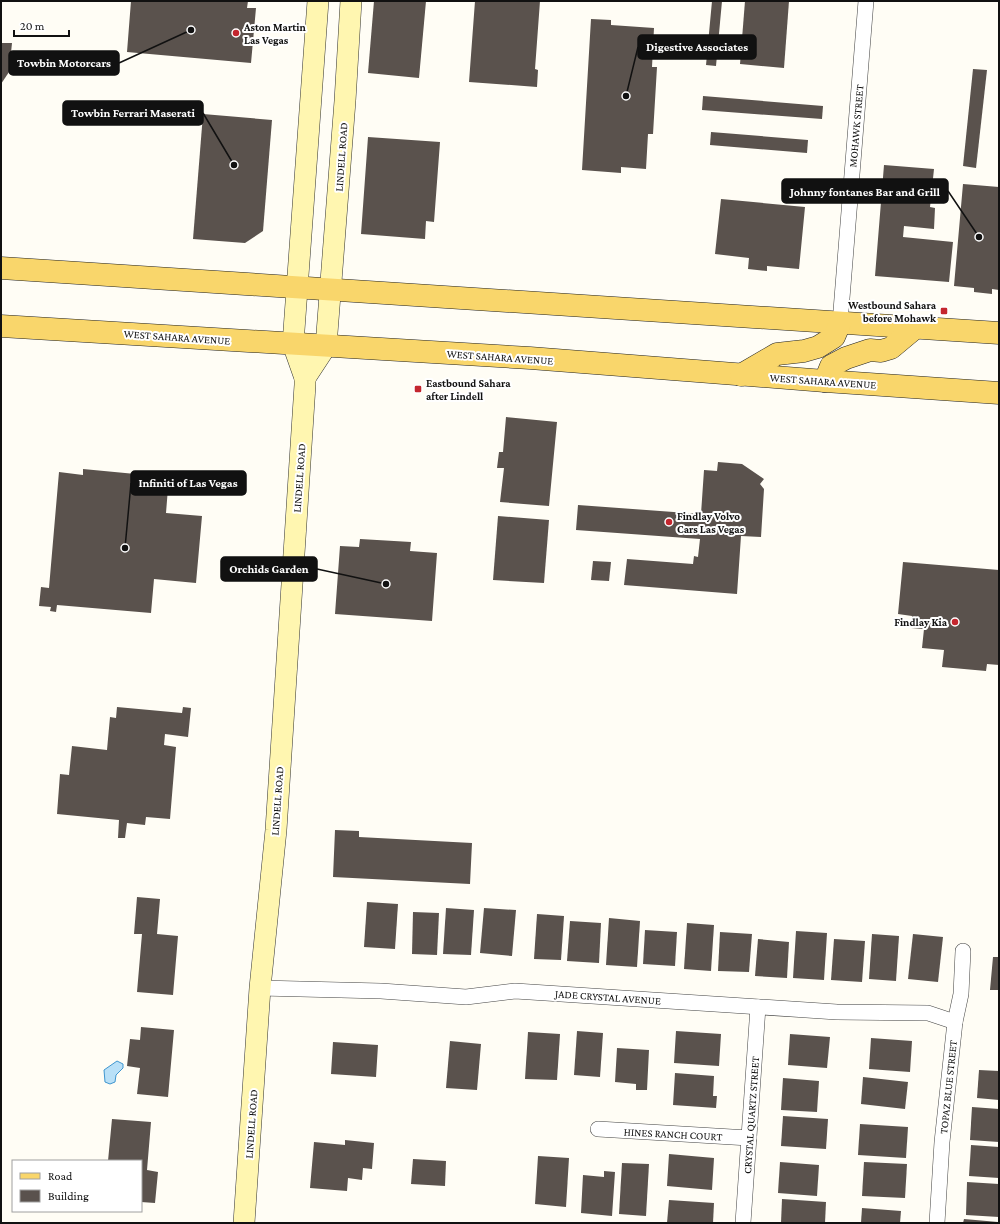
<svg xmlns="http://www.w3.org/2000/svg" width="1000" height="1224" viewBox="0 0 1000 1224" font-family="'Crimson Pro',serif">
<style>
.water{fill:#b9e0f7;stroke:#3f96cf}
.building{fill:#5a524d}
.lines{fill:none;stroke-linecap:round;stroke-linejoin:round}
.street-casing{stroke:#444;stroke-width:16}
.secondary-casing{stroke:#333;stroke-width:22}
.primary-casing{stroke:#222;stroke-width:23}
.street{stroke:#fff;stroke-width:15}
.secondary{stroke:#fff6b0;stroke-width:21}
.primary{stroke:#f9d66b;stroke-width:22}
.poi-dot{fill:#c4262e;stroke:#fff;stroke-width:1.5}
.labels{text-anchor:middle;stroke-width:4;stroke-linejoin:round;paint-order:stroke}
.poi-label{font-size:11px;font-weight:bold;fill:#111;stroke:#fff;text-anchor:start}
.street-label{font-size:11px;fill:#111;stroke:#fff}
.leader{fill:none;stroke:#111;stroke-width:1.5}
.callout-dot{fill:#111;stroke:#fff;stroke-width:1.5}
.callout{fill:#111;stroke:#111;stroke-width:1.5}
.callout-label{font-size:12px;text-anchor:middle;font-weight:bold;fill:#fff}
</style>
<rect width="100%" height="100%" fill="#fffdf5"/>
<path class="water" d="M117,1061L123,1064V1068L116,1075L115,1082L110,1084L105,1082L104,1070Z"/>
<g class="building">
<path d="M131,1H248L247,8H256L251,63L127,52Z"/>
<path d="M374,1H426L419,78L368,73Z"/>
<path d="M475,1H540L535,69L538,70L537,87L469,82Z"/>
<path d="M712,1H722L716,66L706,65Z"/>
<path d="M745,1H789L784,68L740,64Z"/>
<path d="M591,19L611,20V25L654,28L652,67H657L653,134H648L646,169L621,167V173L582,170Z"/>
<path d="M1,43H12L9,72L1,84Z"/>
<path d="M973,69L987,70L976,168L963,166Z"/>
<path d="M703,96L823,106L822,119L702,110Z"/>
<path d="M203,114L272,120L263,231L245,243L193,239Z"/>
<path d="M711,132L808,140L807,153L710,145Z"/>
<path d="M368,137L440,142L434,222L426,221L425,239L361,234Z"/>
<path d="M884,165L934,169L930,207L935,208L934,229L904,226L903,237L953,242L949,282L875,276Z"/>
<path d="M963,184L999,187V290L992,289V294L974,292V288L954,286Z"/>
<path d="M721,199L805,207L799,269L767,266V271L748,269L749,258L715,254Z"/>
<path d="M506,417L557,422L549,506L500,502L504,468H497L499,452H503Z"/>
<path d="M718,462L742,464L764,479L760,484L764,489L761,537L741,536L737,594L624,585L627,559L693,564L694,556L698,557L700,539L576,530L578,505L701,514L704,470L717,471Z"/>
<path d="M83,469L146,475V478L151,479L150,486L168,488L166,513L202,516L196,583L154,579L151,613L57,605L56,612L50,611L51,607L39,606L41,587L49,588L59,472L83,475Z"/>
<path d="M498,516L549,520L544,583L493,580Z"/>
<path d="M360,539L411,542L410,551L437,553L432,621L335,614L340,546L359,547Z"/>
<path d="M593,561L611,562L609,581L591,580Z"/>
<path d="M903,562L999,570V665L987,664L986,671L942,667L944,650L922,648L924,629L911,628L912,616L898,614Z"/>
<path d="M117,707L182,713L183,707L191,708L188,737L165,734L164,745L176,747L170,819L146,817L145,825L127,823L125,838H118L119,820L57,814L60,774L69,775L72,746L107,750L110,717L116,718Z"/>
<path d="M335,830L359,831V837L472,843L470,884L333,877Z"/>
<path d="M137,897L160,899L157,934L178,936L173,995L137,992L142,934H134Z"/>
<path d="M367,902L398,904L395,949L364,947Z"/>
<path d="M446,908L474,910L471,955L443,954Z"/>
<path d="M484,908L516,910L512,956L480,953Z"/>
<path d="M413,912L439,913L437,955L412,954Z"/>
<path d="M537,914L564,916L561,960L534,959Z"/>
<path d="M609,918L640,921L637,967L606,965Z"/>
<path d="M570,921L601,923L599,963L567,961Z"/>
<path d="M687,923L714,925L711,971L684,969Z"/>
<path d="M645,930L677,932L675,966L643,964Z"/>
<path d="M796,931L827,933L824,980L793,978Z"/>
<path d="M720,932L752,934L749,972L718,971Z"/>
<path d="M872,934L899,936L896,981L869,979Z"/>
<path d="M913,934L943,937L938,982L908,979Z"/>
<path d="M758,939L789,942L787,978L755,976Z"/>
<path d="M834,939L865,941L862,982L831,980Z"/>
<path d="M993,957H999V990H990Z"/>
<path d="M141,1027L174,1030L168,1097L137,1094L140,1068L127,1066L130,1039L140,1040Z"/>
<path d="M577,1031L603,1033L600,1077L574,1075Z"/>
<path d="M676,1031L721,1034L719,1066L674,1063Z"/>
<path d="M528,1032L560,1034L557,1080L525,1079Z"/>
<path d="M790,1034L830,1037L827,1068L788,1065Z"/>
<path d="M871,1038L912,1041L910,1072L869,1069Z"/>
<path d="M450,1041L481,1044L477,1090L446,1088Z"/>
<path d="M333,1042L378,1045L376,1077L331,1074Z"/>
<path d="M617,1048L649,1050L647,1090H636V1084L615,1082Z"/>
<path d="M979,1070L999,1071V1100L977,1098Z"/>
<path d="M675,1073L714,1076L713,1096H717L716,1108L673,1105Z"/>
<path d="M863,1077L908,1082L905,1109L861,1104Z"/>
<path d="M783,1078L819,1081L817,1112L781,1110Z"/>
<path d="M972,1107L999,1109V1142L970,1140Z"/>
<path d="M783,1116L828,1119L826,1149L781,1146Z"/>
<path d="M112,1119L151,1122L147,1170L158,1172L155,1203L141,1202V1161H108Z"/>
<path d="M860,1124L908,1127L906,1158L858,1155Z"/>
<path d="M345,1140L374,1143L372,1169L363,1168L362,1180L348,1178L347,1191L310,1188L314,1142L345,1145Z"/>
<path d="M971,1145L999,1147V1178L969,1176Z"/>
<path d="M669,1154L714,1158L712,1190L667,1186Z"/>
<path d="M538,1156L569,1158L566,1207L535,1204Z"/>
<path d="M413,1159L446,1161L445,1186L411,1184Z"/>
<path d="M780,1162L819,1165L817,1196L778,1193Z"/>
<path d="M864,1162L907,1164L905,1198L862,1196Z"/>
<path d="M622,1163L649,1164L646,1216L619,1214Z"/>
<path d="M604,1171L615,1172L612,1216L581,1213L583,1175L604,1177Z"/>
<path d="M967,1182L999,1184V1217L966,1215Z"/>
<path d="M782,1199L826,1202L825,1223H781Z"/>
<path d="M669,1200L714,1203L713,1223H667Z"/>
<path d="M862,1208L901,1211L900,1223H861Z"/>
<path d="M964,1219L998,1222V1223H963Z"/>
</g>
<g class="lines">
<defs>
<g id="street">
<path d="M840,323L866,1"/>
<path d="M260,988L381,991L466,997L515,991L837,1012L928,1013L955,1022"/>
<path d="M598,1129L749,1138"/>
<path d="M743,1223L758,1007"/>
<path d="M937,1223L942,1142L955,1022L961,994L963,951"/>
</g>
<g id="secondary">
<path d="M305,378L326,346L345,101L351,1"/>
<path d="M244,1223L260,988L276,830L305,385V378L293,344L318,1"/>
</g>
<g id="primary">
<path d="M1,268L999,333"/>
<path d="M1,326L530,358L825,381L999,393"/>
<path d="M741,375L777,354L804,351L818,347L834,337L840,323"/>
<path d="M825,381L831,366L846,358L870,350L881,351L891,348L915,328"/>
</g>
</defs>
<use href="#street" class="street-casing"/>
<use href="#secondary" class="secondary-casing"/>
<use href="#primary" class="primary-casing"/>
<use href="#street" class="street"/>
<use href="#secondary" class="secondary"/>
<use href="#primary" class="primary"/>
</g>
<g class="poi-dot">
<circle cx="236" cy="33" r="4"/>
<rect x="940" y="307" width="8" height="8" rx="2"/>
<rect x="414" y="385" width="8" height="8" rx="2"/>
<circle cx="669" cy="522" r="4"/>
<circle cx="955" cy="622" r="4"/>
</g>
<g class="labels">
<g class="poi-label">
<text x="244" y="31">Aston Martin<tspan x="244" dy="13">Las Vegas</tspan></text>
<text x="936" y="309" text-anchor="end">Westbound Sahara<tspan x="936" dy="13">before Mohawk</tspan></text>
<text x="426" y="387">Eastbound Sahara<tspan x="426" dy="13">after Lindell</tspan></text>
<text x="677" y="520">Findlay Volvo<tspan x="677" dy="13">Cars Las Vegas</tspan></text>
<text x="947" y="626" text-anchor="end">Findlay Kia</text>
</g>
<g class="street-label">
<text transform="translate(856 126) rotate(-85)" y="4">MOHAWK STREET</text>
<text transform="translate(341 157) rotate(-86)" y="4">LINDELL ROAD</text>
<text transform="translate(177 337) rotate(4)" y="4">WEST SAHARA AVENUE</text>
<text transform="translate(500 357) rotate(4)" y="4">WEST SAHARA AVENUE</text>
<text transform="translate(823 381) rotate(4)" y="4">WEST SAHARA AVENUE</text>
<text transform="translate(299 478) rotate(-86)" y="4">LINDELL ROAD</text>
<text transform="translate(277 801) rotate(-86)" y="4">LINDELL ROAD</text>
<text transform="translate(608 997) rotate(4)" y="4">JADE CRYSTAL AVENUE</text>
<text transform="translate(948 1087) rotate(-84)" y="4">TOPAZ BLUE STREET</text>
<text transform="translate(751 1115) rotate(-86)" y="4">CRYSTAL QUARTZ STREET</text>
<text transform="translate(251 1124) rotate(-86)" y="4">LINDELL ROAD</text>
<text transform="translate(673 1134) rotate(3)" y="4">HINES RANCH COURT</text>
</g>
</g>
<path class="leader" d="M626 96L638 47M191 30L119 63M234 165L203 113M979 237L948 191M125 548L131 483M386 584L317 569"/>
<g class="callout-dot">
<circle cx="626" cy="96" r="4"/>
<circle cx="191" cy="30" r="4"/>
<circle cx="234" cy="165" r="4"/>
<circle cx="979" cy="237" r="4"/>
<circle cx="125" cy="548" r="4"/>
<circle cx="386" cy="584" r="4"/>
</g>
<g class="callout">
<rect x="638" y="35" width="118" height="24" rx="4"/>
<rect x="9" y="51" width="110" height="24" rx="4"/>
<rect x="63" y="101" width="140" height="24" rx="4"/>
<rect x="782" y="179" width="166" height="24" rx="4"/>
<rect x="131" y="471" width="115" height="24" rx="4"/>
<rect x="221" y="557" width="96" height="24" rx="4"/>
</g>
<g class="callout-label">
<text x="697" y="51">Digestive Associates</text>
<text x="64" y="67">Towbin Motorcars</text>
<text x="133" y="117">Towbin Ferrari Maserati</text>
<text x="865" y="196">Johnny fontanes Bar and Grill</text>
<text x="188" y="487">Infiniti of Las Vegas</text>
<text x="269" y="573">Orchids Garden</text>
</g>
<rect width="1000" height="1224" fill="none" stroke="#111111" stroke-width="4"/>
<rect x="12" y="1160" width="130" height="52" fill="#ffffff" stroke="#a0a0a0"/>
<rect x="20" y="1173" width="20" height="6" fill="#f9d66b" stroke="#a0a0a0"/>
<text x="48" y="1180" font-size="12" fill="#111111">Road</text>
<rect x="20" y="1190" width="20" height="12" fill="#5a524d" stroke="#a0a0a0"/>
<text x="48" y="1200" font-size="12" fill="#111111">Building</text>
<path d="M14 30v6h55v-6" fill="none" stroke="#111111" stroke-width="2"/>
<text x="20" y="30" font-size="12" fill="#111111" stroke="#ffffff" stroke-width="3" paint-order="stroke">20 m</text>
</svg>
